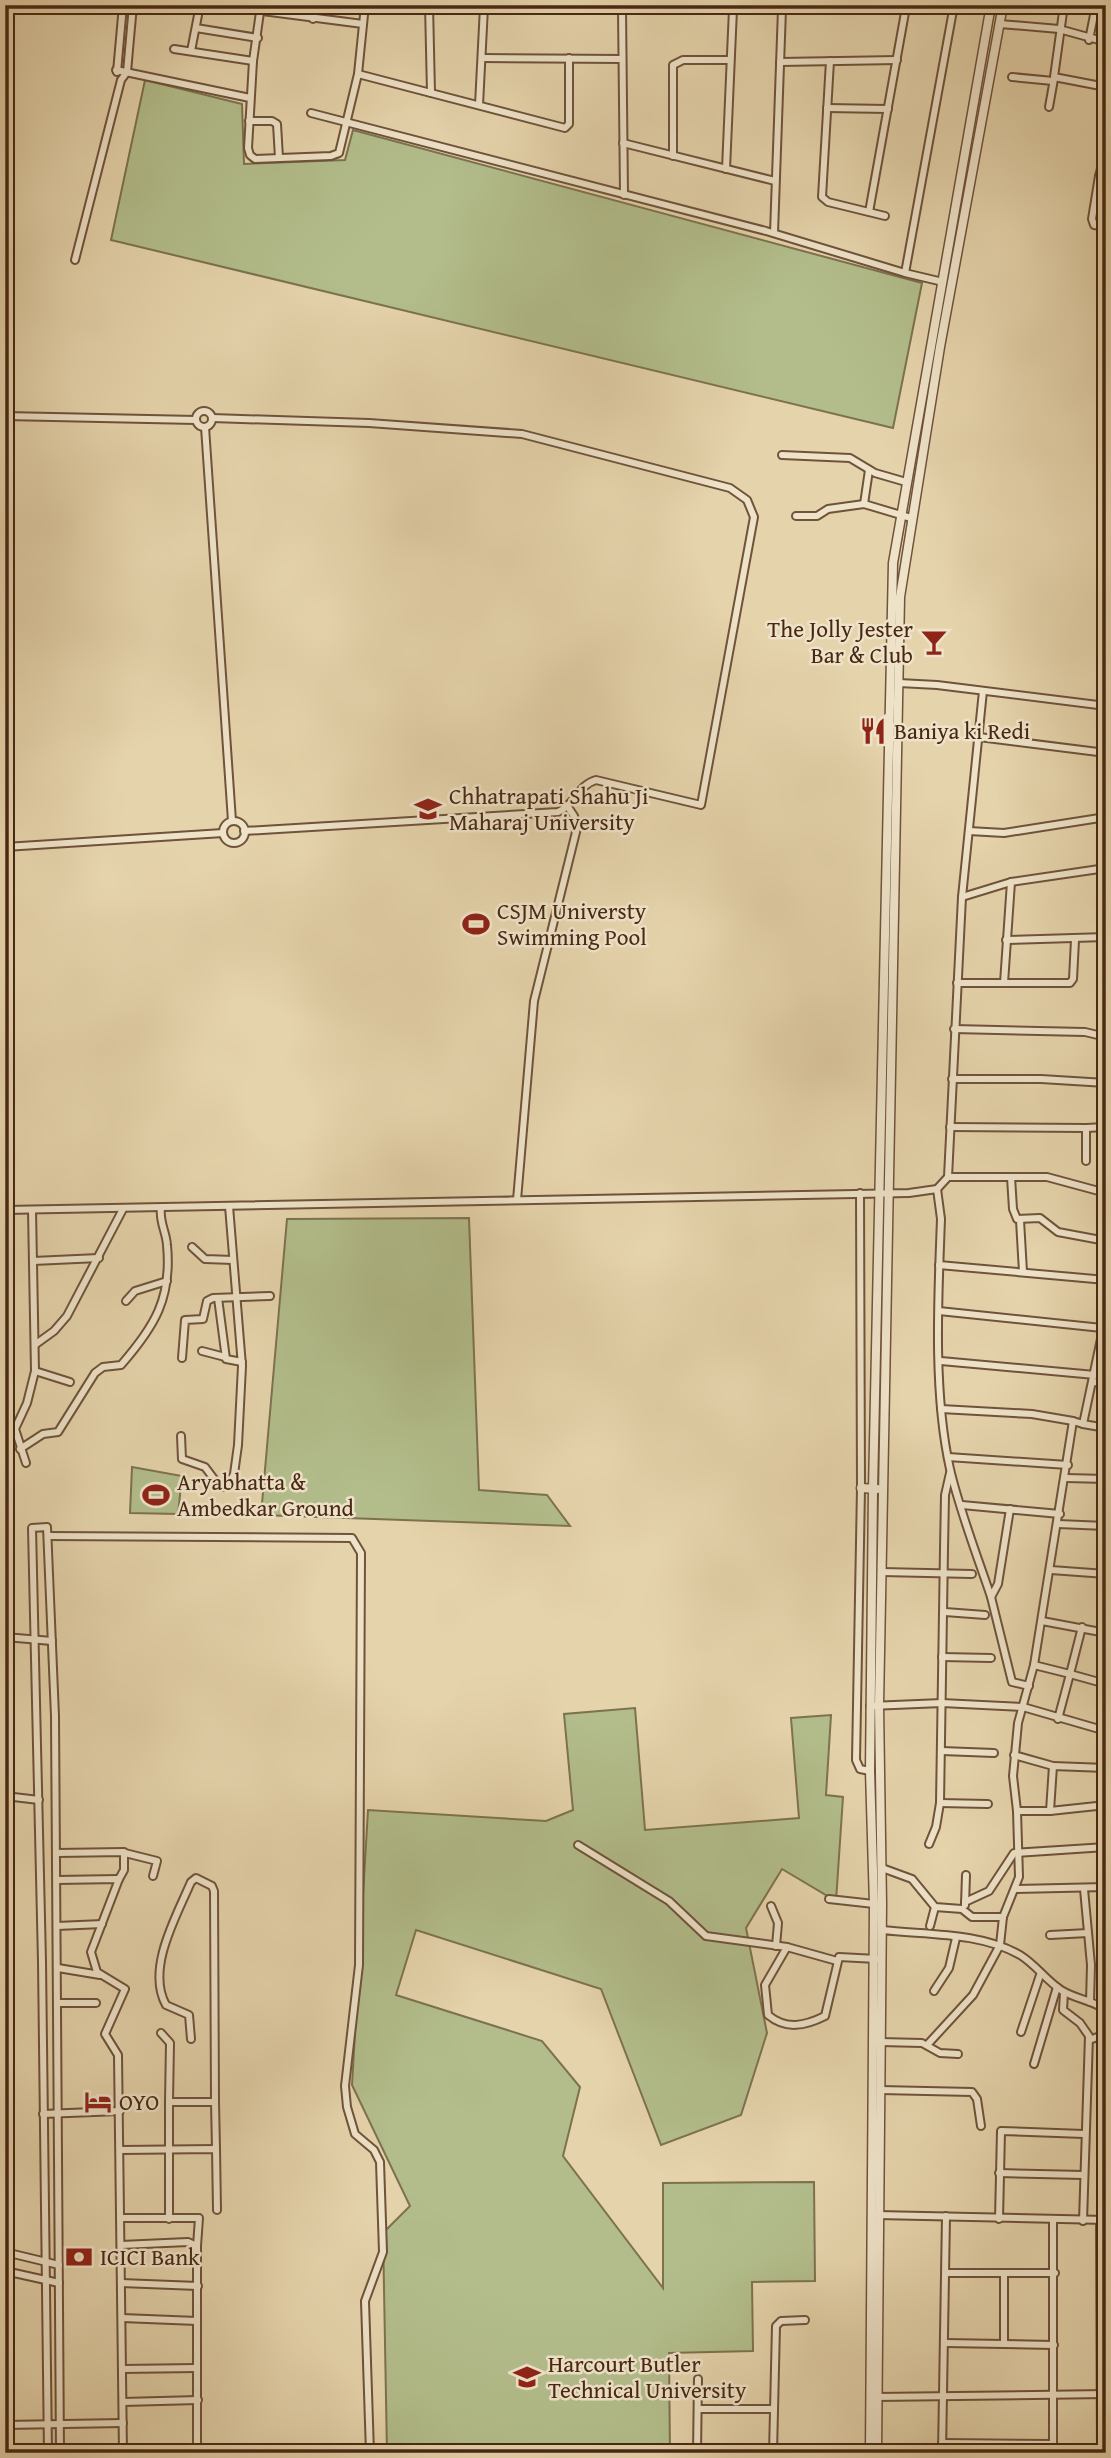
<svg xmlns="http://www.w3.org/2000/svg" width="1111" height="2458" viewBox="0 0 1111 2458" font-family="'Gentium Book Plus',serif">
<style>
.green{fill:#b2bd8b;stroke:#7d7250;stroke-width:2}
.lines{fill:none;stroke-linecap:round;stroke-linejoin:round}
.minor-casing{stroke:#6f533a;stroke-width:10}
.tertiary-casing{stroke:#6f533a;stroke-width:11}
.minor{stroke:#eee2c8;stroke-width:6}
.tertiary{stroke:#eee2c8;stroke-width:8}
.labels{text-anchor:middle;stroke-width:5;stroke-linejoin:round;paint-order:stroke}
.poi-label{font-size:23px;fill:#482814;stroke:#eee2c8;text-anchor:start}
</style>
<rect width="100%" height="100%" fill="#e5d3ab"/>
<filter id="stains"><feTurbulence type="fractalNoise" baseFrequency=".00286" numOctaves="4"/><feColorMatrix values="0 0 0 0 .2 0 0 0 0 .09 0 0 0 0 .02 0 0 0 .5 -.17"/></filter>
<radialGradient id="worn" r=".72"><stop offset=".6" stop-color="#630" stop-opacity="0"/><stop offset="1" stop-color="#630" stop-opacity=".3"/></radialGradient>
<g class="green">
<path d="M145,80L242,104L244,164L345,160L353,130L922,283L893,428L111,240Z"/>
<path d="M469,1218L479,1490L547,1495L570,1526L261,1515L287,1219Z"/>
<path d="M132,1467L182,1476L178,1514L130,1513Z"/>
<path d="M635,1708L645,1830L799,1818L791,1718L831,1715L826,1795L843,1797L836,1901L782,1869L746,1928L767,2033L741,2115L661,2145L601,1989L416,1930L396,1995L542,2041L580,2087L563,2156L663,2288V2183L814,2182L815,2281L752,2282L753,2351L669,2353L670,2453H387L383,2233L410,2206L352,2085L368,1810L546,1821L573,1810L564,1714Z"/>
</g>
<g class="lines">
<defs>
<g id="minor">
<path d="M216,5L363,24"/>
<path d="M261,5L253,61L248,148L250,155L255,159L331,156L339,153L358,74L365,5"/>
<path d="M429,5L431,93"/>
<path d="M1064,5L1054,77L1106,87"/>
<path d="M484,8L906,9"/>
<path d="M622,9L624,195"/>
<path d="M313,19V5"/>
<path d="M1000,24L1059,29L1106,42"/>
<path d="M196,28L258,38"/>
<path d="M1089,40L1096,5"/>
<path d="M174,49L253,61"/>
<path d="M191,51L200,5"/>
<path d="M482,58L622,59"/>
<path d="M830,61L822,197L828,202L885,216"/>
<path d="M780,62L897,60"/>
<path d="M116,70L250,98"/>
<path d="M117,72L123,5"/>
<path d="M358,74L565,128L569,124V58"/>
<path d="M1012,77L1053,81"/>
<path d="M479,105L484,7"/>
<path d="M1049,107L1054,79"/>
<path d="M827,108L888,109"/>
<path d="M311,113L766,231L905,273L954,5"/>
<path d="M249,121H272L277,124L279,158"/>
<path d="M623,143L775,181"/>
<path d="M1106,150L1099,176L1106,177"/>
<path d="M673,156V65L683,60H730"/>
<path d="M726,169L733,9"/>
<path d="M1099,176L1092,219L1094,225L1106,227"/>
<path d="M869,212L906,7"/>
<path d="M774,233L782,9"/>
<path d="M75,260L121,80L127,72L133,5"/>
<path d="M905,273L943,282"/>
<circle cx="204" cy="419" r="8"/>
<path d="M5,416L196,420"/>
<path d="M212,418L369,423L522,434L730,488L747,500L754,517L701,805L596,780C578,785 575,805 558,812L244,831"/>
<path d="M205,427L232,821"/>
<path d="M782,455L850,458L875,473L906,482"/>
<path d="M864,504L869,470"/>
<path d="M796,516H817L828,509L864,504L911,518"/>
<path d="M899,683L937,685L1106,706"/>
<path d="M979,737L1106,753"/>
<circle cx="234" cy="832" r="11"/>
<path d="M969,831L1004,833L1106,817"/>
<path d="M5,847L223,833"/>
<path d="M962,897L1011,882L1106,868"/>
<path d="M1006,940L1106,937"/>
<path d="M957,983H1070L1073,979L1075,940"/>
<path d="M1004,983L1011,882"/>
<path d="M954,1029L1085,1032L1106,1037"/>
<path d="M952,1079H1041L1106,1083"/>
<path d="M950,1127L1086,1128V1161"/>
<path d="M1086,1128L1106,1127"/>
<path d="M948,1177H1047L1106,1193"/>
<path d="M1011,1177L1013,1209L1017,1219L1040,1218L1058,1232L1106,1241"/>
<path d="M937,1189L948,1177L962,897L983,691"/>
<path d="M860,1193L861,1488L856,1760L860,1769L870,1771"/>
<path d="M517,1200L534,1001L577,828L574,816L568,807"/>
<path d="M5,1210L909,1193L937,1189L941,1219C938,1298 933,1393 950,1469C960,1512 977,1555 991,1597L998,1584L1010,1509"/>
<path d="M1020,1220L1023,1272"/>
<path d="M192,1247L205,1259L233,1260"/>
<path d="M33,1261L99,1258"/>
<path d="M939,1265L1106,1280"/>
<path d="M218,1298L226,1359L242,1362"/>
<path d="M126,1301L135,1291L167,1281"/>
<path d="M939,1311L1102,1328"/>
<path d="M1106,1315L1083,1424L1073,1421L1034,1665L1018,1723L1013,1776L1017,1811H1050L1053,1766L1106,1768"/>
<path d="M36,1344L54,1331L67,1316L123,1209"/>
<path d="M202,1351L225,1357"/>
<path d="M182,1358L185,1320L203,1319L207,1301L213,1298L270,1296"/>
<path d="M941,1361L1095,1375"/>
<path d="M35,1371L70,1382"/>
<path d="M1093,1382L1106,1383"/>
<path d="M941,1409L1032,1414L1073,1421"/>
<path d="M1083,1424L1106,1428"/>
<path d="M181,1436L182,1459L205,1467L220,1487L228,1486L234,1474L238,1445L242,1366L229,1206"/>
<path d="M20,1449L43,1434L58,1432L95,1373L103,1367L121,1365C155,1326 172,1298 167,1245C166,1231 159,1222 161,1208"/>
<path d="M948,1457L1068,1465"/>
<path d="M26,1463L15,1429L27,1403L35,1371L32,1210"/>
<path d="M1066,1478L1106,1479"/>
<path d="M962,1505L1060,1514"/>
<path d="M1058,1524L1106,1526"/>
<path d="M48,1536L352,1538L361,1553L359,1965L345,2086L347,2107L355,2134L374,2150L380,2162L383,2252L365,2301L370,2453"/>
<path d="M1051,1570L1106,1574"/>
<path d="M882,1572L972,1574"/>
<path d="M991,1597L1012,1682L1029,1686"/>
<path d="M945,1612L985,1615"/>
<path d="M1042,1621L1106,1633"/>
<path d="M5,1637L52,1641"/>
<path d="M942,1657L991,1658"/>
<path d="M1034,1665L1070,1674L1082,1627"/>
<path d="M870,1706L942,1703L1023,1707L1106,1731"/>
<path d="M1058,1719L1070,1674L1106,1684"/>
<path d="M942,1751L994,1753"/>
<path d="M1014,1755L1053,1766"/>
<path d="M5,1796L39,1800"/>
<path d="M940,1803L988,1804"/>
<path d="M1050,1811L1106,1805"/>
<path d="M929,1844L936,1827L940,1803L944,1549L945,1495L950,1473"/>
<path d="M578,1845L669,1901L706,1936L787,1947L837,1961"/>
<path d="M57,1853L124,1852V1870L119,1879"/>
<path d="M125,1853L157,1861L153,1876"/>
<path d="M882,1868L912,1879L935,1907L962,1909L972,1917H1003"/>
<path d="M57,1880L119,1879L91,1952L97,1972L125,1989L105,2034L118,2055L123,2453"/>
<path d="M1016,1889L1106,1887"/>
<path d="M1084,1889L1091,1965L1090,2002"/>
<path d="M829,1899L874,1904"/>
<path d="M965,1902L989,1891L1014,1853L1106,1847"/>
<path d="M965,1905L966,1875"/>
<path d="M771,1906L778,1923L776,1946"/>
<path d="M57,1926L102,1924"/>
<path d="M930,1926L935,1907"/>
<path d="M882,1930C927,1935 980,1932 1020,1955C1035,1964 1046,1980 1061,1990C1075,1999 1092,2000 1106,2010"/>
<path d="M1050,1935L1088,1933"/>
<path d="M787,1947L765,1985L768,2015C786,2030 805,2026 825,2016L839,1957L877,1959"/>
<path d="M58,1968L100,1975"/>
<path d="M934,1991L949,1968L956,1938"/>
<path d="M1064,1992L1063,2010L1080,2023L1089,2036L1083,2221"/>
<path d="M58,2003H96"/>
<path d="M1021,2032L1040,1975"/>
<path d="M161,2033L170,2043L169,2102"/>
<path d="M191,2039L189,2015L166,2005C146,1969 176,1917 191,1882L196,1878L212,1886L214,1891L215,2102"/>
<path d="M1089,2040L1106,2034"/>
<path d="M880,2042L922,2043L940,2053L958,2054"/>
<path d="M928,2044L973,1995L1000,1945L1003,1917L1019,1877L1017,1811"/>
<path d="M1034,2064L1057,1987"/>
<path d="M880,2090L972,2092L977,2099L981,2126"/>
<path d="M43,2114L120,2111"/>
<path d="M120,2150L216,2149L217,2210"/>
<path d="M999,2173L1084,2175"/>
<path d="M877,2215L1106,2220"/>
<path d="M121,2218H199L197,2246"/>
<path d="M169,2219V2102H215L216,2149"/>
<path d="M999,2219L1001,2131L1084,2134"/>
<path d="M1100,2221L1101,2453"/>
<path d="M121,2245L188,2242L197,2246V2453"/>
<path d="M5,2252L59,2265"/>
<path d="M5,2271L59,2283"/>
<path d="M946,2273H1055"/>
<path d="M121,2283L198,2286"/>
<path d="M122,2318L197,2321"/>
<path d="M945,2343L1054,2345"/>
<path d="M1004,2344V2273"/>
<path d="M122,2369L197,2368"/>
<path d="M876,2397L1106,2394"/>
<path d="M123,2402L198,2400"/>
<path d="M698,2409H773"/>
<path d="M5,2425L123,2423"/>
<path d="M942,2443L1053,2444"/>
<path d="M123,2449L197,2451"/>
<path d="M48,2453L42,1962L32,1528L47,1527L55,1716L60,2453"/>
<path d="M697,2453L698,2379"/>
<path d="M773,2453L776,2326L781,2321L805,2320"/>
<path d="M942,2453L946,2216"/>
<path d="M1053,2453V2221"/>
</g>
<g id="tertiary">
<path d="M861,1488L877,1489"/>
<path d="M870,2453L874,1904L870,1771L873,1489L893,563L991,5"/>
<path d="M877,2453L882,1904L879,1705L900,597L940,347L1003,5"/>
</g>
</defs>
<use href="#minor" class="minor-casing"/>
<use href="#tertiary" class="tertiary-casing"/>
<use href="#minor" class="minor"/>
<use href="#tertiary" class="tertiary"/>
</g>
<defs>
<symbol id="bar-bare" viewBox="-9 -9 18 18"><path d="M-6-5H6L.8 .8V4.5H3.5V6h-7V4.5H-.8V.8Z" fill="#8f2418" stroke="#eee2c8" stroke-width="2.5" paint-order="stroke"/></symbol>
<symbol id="restaurant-bare" viewBox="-9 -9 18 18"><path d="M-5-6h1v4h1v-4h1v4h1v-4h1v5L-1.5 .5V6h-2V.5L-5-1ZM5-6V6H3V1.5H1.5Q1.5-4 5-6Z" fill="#8f2418" stroke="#eee2c8" stroke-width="2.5" paint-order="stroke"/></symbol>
<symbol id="university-bare" viewBox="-9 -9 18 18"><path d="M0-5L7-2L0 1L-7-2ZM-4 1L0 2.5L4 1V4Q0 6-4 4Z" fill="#8f2418" stroke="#eee2c8" stroke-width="2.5" paint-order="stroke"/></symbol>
<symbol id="stadium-bare" viewBox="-9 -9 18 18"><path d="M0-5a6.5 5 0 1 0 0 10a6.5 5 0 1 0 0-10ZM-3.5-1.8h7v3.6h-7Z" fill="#8f2418" stroke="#eee2c8" stroke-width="2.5" paint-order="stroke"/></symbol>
<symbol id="hotel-bare" viewBox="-9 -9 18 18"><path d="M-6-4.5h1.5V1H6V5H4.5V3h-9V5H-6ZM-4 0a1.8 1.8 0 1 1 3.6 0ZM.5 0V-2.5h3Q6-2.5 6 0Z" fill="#8f2418" stroke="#eee2c8" stroke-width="2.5" paint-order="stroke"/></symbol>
<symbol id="bank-bare" viewBox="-9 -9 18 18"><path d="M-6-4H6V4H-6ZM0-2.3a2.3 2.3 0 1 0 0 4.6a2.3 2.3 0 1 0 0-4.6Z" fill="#8f2418" stroke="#eee2c8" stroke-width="2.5" paint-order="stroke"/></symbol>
</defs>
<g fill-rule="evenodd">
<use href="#bar-bare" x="915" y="623" width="38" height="38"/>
<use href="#restaurant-bare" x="854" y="712" width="38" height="38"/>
<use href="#university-bare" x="409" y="790" width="38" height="38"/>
<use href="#stadium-bare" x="457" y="905" width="38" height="38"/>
<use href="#stadium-bare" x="137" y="1476" width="38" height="38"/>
<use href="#hotel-bare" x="79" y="2083" width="38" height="38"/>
<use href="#bank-bare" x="60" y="2238" width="38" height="38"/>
<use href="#university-bare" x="508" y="2358" width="38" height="38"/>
</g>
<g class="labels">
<g class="poi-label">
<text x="913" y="637" text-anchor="end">The Jolly Jester<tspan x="913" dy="26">Bar &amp; Club</tspan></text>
<text x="894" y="739">Baniya ki Redi</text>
<text x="449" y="804">Chhatrapati Shahu Ji<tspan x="449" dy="26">Maharaj University</tspan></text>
<text x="497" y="919">CSJM Universty<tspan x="497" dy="26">Swimming Pool</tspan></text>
<text x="177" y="1490">Aryabhatta &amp;<tspan x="177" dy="26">Ambedkar Ground</tspan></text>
<text x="119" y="2110">OYO</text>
<text x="100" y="2265">ICICI Bank</text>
<text x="548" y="2372">Harcourt Butler<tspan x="548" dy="26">Technical University</tspan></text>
</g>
</g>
<rect width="1111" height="2458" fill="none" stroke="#e5d3ab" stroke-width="28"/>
<rect x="7" y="7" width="1097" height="2444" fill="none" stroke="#482814" stroke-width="3.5"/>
<rect x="14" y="14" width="1083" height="2430" fill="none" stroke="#482814" stroke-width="2"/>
<rect width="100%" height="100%" filter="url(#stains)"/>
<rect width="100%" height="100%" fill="url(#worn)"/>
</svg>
